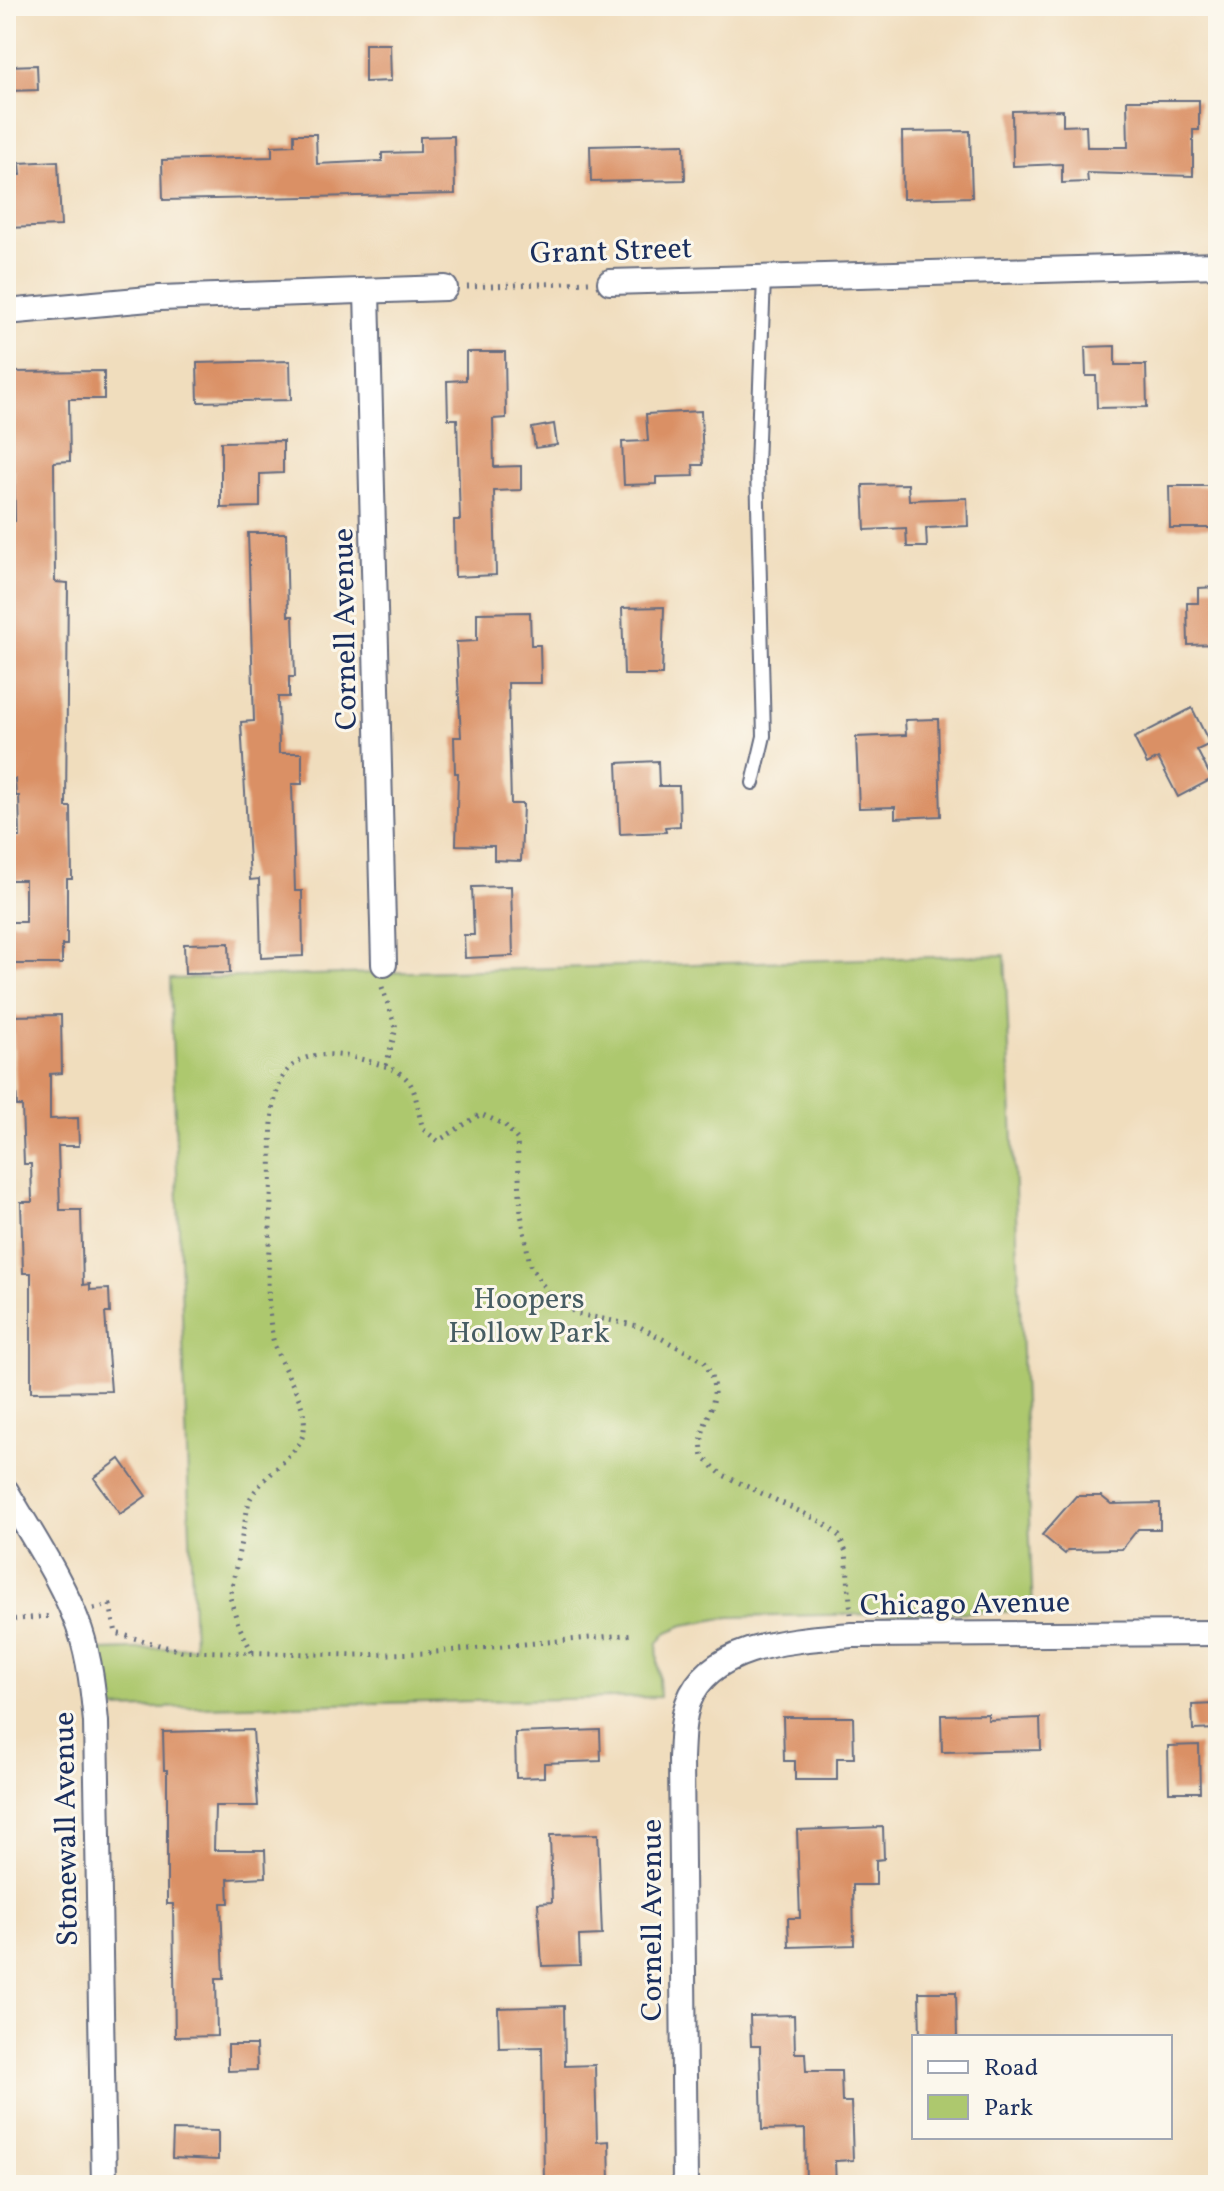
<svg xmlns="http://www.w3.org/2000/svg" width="1224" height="2191" viewBox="0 0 1224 2191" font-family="Vollkorn,serif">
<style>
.green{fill:#adc86e;stroke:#647c66;stroke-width:2}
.building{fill:#da9065}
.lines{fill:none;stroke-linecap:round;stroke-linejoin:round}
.service-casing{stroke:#666c7f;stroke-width:16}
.minor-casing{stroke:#666c7f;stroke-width:28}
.path{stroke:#666c7f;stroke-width:5;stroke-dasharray:2 6;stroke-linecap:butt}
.service{stroke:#fff;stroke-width:12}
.minor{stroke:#fff;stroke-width:24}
.labels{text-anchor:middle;stroke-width:6;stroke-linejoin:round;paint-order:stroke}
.street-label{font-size:30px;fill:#1b2f5e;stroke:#fbf7ec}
.park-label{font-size:30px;fill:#475d63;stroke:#fbf7ec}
</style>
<rect width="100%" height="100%" fill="#fbf7ec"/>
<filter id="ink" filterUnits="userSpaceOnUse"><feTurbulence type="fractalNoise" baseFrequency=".0125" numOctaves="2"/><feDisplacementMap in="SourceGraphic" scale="16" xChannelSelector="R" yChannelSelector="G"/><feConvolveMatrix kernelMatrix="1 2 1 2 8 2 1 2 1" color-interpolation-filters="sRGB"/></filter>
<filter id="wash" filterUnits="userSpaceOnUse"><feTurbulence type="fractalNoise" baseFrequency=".006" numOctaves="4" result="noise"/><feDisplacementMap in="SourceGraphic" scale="32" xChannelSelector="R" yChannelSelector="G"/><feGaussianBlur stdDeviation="1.8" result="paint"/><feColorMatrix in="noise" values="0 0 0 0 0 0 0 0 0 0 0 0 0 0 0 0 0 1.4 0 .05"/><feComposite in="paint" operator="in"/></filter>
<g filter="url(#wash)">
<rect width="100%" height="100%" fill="#f0ddbd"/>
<path class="green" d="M1005,955L1033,1611L730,1617L684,1625L667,1632L657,1644L660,1697L111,1709L100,1650L194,1647L170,979Z"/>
<g id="blocks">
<g class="building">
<path d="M365,44H390L391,81L365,82Z"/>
<path d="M37,65L38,90L9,91V66Z"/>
<path d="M1127,100H1199V130H1193V176L1087,173L1088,182L1062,183V164L1013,166L1012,111L1063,110V126L1086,125L1087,147H1128Z"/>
<path d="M970,131L972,197L903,199L902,132Z"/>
<path d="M294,134H316L317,164L382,161V153L420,152V137L454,136L455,194L163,200L162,160L272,157V146L294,145Z"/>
<path d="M684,144L685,180L591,182L590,146Z"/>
<path d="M58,161L61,226L6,228V175H21L20,163Z"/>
<path d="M1115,346V365H1146L1147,407L1097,408L1096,376H1086L1085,347Z"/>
<path d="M466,352H505L506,418L493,419L494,467L521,466V490L494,491L496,575L455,577L454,520H460L457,419H448L447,381L466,380Z"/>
<path d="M290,361L291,400L198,402L197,363Z"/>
<path d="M104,371V399H69L70,461L54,462L55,582L68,583L66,807H71L72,879H67V945H62V964H9V922H25V880H8L7,837H20L19,796H16L15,779H6L10,556H6V522L15,521L14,470H6V435H12L11,372Z"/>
<path d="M701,411L703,465H693L694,476L656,477V484L624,485L622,442L648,441L646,414Z"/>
<path d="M554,424L557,445L535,448L532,428Z"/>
<path d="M283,441V473L260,474V507L221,508V442Z"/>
<path d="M908,484L909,500L967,498L968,526L926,528L927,547H907L906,528L865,530L863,485Z"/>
<path d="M1169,486H1218V528H1170Z"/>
<path d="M248,533H286L288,616H293L295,677H289V697H278L279,753H302V784H292L295,891H302L303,956L261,958L259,879L250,880L241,722L254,721Z"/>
<path d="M1218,587V644L1188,645L1187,603H1198V588Z"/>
<path d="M664,607L662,675H624L622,608Z"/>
<path d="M530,612L531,645H540L541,683H508L511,804H523L521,861L494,860V846L456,845L458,773H455L454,737H461L456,642L477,641V613Z"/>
<path d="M1192,708L1210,744L1197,750L1212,779L1178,797L1158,758L1147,764L1134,738Z"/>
<path d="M938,719L941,816L895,818V807L859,808L856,737L906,735L905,720Z"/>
<path d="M658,761L659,786H679L680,826L665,827L666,832L620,834L617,763Z"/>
<path d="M511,886L513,956L465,958L464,935H474L472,887Z"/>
<path d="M229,943L230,973L185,974L184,944Z"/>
<path d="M61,1015L62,1073L50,1074V1119L78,1118L79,1146H58L60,1210H81L83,1285L90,1284V1290L109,1289L110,1313H105L111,1391L31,1392V1273H23L21,1202H32L31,1164H24L22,1106H17L12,1016Z"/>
<path d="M120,1459L146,1496L120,1514L94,1478Z"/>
<path d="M1076,1496H1101L1111,1504L1160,1503V1529H1138L1122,1549L1068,1550L1065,1554L1042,1535Z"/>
<path d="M1216,1704L1217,1729L1193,1730L1192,1705Z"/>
<path d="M988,1714V1720L1040,1718L1041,1750L942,1752L941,1715Z"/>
<path d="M783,1717H853L854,1758H837V1780H795V1761H784Z"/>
<path d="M253,1730L258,1806H215L214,1850H265L266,1877L228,1879L229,1903H221L224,1978H216L217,2036L175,2037L173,1904H167V1770H164L163,1732Z"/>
<path d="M600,1730L601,1761L544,1763V1777L516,1778L515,1733Z"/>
<path d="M1199,1745L1200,1792H1169L1168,1746Z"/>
<path d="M883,1827L884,1859L876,1860V1885H853L854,1945L789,1947L788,1918H800L797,1830Z"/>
<path d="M598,1834L602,1935L579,1936L580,1965L542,1966L538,1903L552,1902L550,1835Z"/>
<path d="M919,1992H956L957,2037H920Z"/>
<path d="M564,2006L565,2066L595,2065L597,2142L609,2141L610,2181L544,2183L542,2047L499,2048L498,2008Z"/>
<path d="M794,2015L795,2053H805L806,2071H841L842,2102H851L853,2160L835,2161L836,2185H806L805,2129L762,2130L760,2046H751L750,2016Z"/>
<path d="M228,2045H256L257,2070L228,2071Z"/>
<path d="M173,2130L218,2131V2160L172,2158Z"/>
</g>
</g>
</g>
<g filter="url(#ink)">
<use href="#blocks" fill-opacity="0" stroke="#666c7f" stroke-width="2"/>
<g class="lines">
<defs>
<path id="service" d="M753,783L764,736L757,466L764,277"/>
<g id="minor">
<path d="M610,282L1218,265"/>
<path d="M367,292L384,964"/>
<path d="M6,312L160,298L445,288"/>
<path d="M6,1491C32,1536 63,1581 80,1630C90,1660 93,1691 96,1722L104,2185"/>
<path d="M685,2185L681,1758C682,1739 682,1721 688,1703C710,1642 799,1640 852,1635L1218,1633"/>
</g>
</defs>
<use href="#service" class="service-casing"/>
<use href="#minor" class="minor-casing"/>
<g class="path">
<path d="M467,287L589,282"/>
<path d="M382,987L396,1028L386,1066"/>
<path d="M94,1609L110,1605L116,1633L181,1651L356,1655L425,1653L635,1634"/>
<path d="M6,1620L53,1616"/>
<path d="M252,1652L238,1624L230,1597L249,1501C261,1475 301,1455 304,1430C308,1399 279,1368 273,1339C264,1293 270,1245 271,1199C274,1119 253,1026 375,1063C421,1076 412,1092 423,1129L438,1141L481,1114L505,1125L517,1139L521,1214L530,1265L551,1298L578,1314L638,1326L704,1361C731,1408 694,1415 703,1457L721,1474L824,1523L839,1536L846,1552L851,1614"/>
</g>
<use href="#service" class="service"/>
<use href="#minor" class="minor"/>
</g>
</g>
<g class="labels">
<g class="street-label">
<text transform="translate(611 250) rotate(-2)" y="10">Grant Street</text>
<text transform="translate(344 629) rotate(-91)" y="10">Cornell Avenue</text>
<text transform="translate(965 1603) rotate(-1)" y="10">Chicago Avenue</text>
<text transform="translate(65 1829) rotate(-91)" y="10">Stonewall Avenue</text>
<text transform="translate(651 1920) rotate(-90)" y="10">Cornell Avenue</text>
</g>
<g class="park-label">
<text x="529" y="1308">Hoopers<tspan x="529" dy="34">Hollow Park</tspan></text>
</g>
</g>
<rect width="1224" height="2191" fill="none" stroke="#fbf7ec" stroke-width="32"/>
<rect x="912" y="2035" width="260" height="104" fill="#fbf7ec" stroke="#a1a7b3" stroke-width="2"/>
<rect x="928" y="2061" width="40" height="12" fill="#ffffff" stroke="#a1a7b3" stroke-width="2"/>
<text x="984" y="2075" font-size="24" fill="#1b2f5e">Road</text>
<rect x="928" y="2095" width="40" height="24" fill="#adc86e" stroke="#a1a7b3" stroke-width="2"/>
<text x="984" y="2115" font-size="24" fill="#1b2f5e">Park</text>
</svg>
